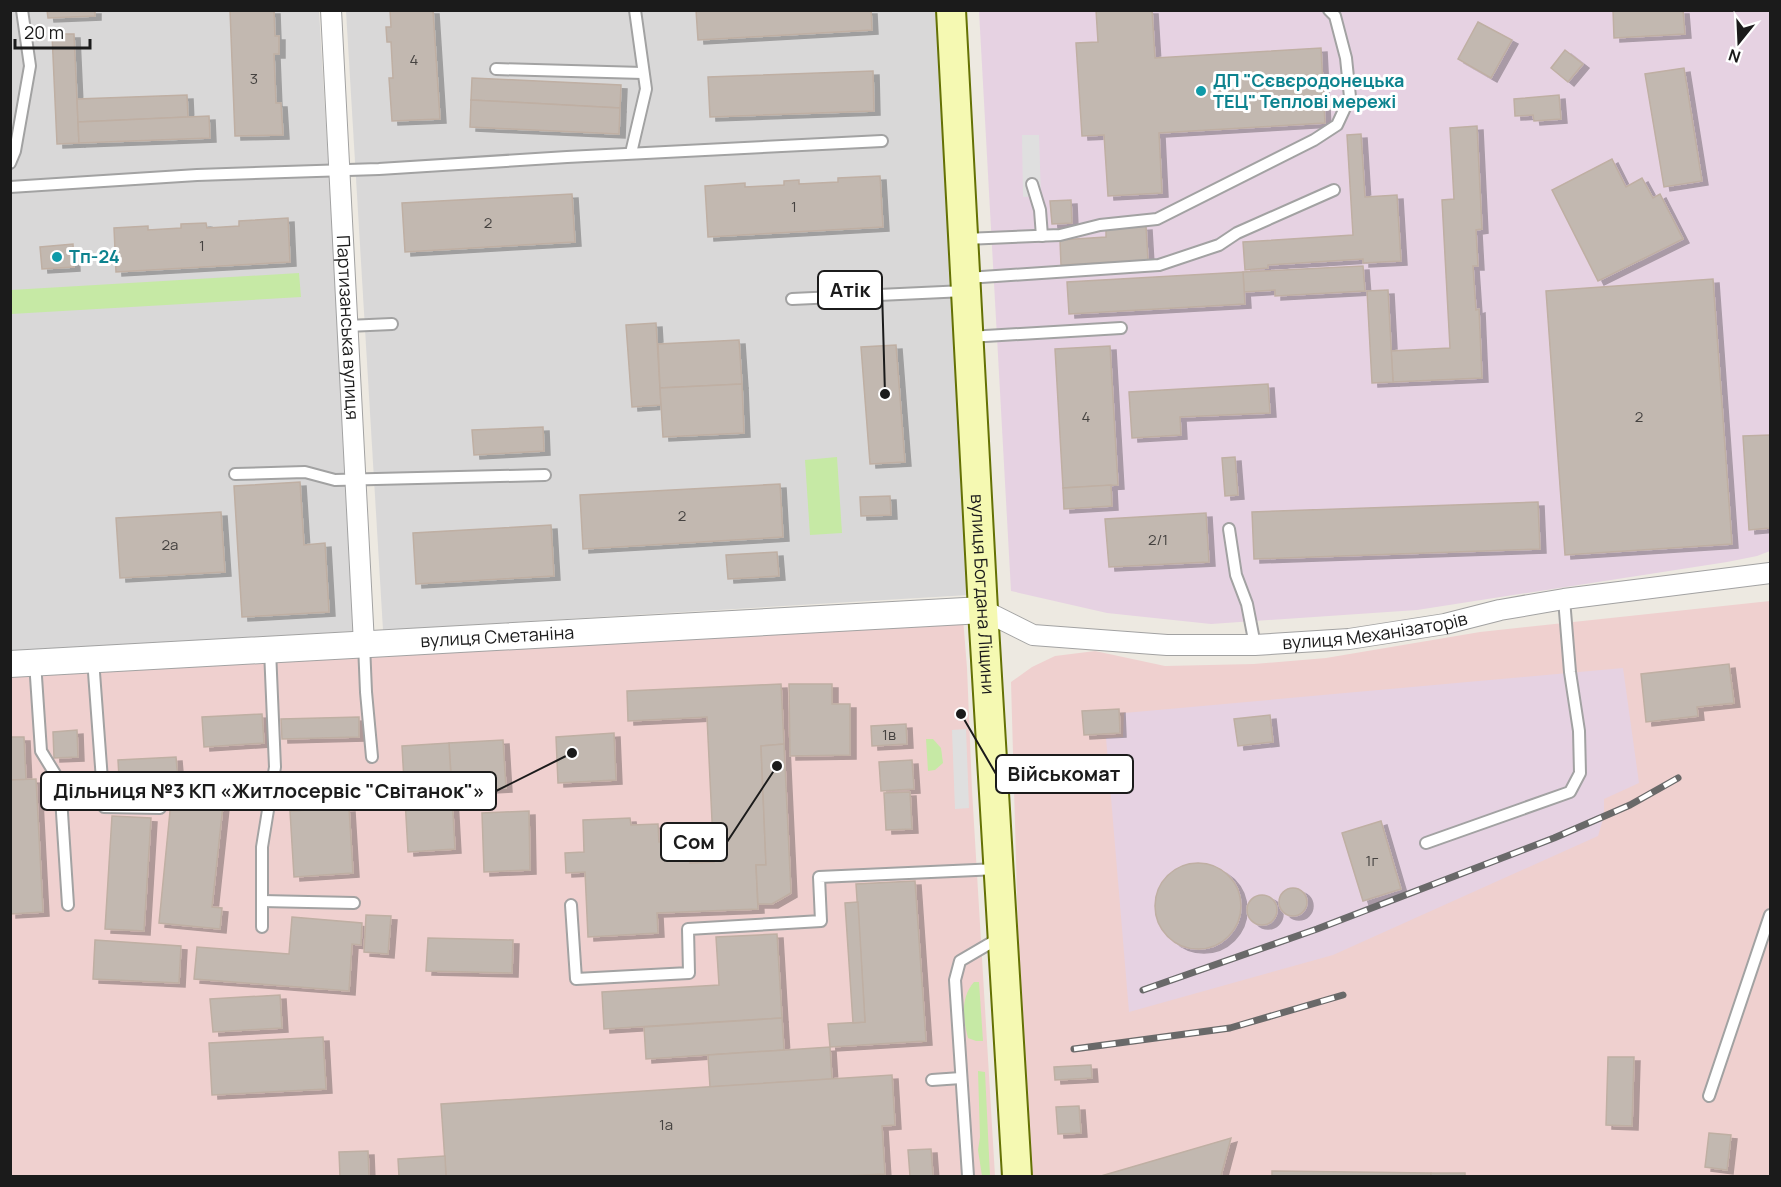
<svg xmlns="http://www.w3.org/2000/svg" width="1781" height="1187" viewBox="0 0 1781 1187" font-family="Manrope,sans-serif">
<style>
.residential{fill:#d9d8d8}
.commercial{fill:#efd0cf}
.industrial{fill:#e6d2e2}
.grass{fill:#c6e9a5}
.parking{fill:#dfdfdf}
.building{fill:#c2b8b0;stroke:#bfafa3;stroke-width:1.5;filter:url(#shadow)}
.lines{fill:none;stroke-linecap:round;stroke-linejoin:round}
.service-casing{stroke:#a2a2a2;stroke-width:14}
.minor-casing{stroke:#a2a2a2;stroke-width:22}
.tertiary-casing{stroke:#a2a2a2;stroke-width:28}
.secondary-casing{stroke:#647104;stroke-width:32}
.service{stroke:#fff;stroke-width:10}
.minor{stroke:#fff;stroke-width:20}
.tertiary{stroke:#fff;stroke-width:26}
.secondary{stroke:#f5f9b2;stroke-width:28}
.rail-casing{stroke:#696969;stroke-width:7}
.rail{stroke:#fff;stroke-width:4.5;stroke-dasharray:14;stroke-linecap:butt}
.culture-dot{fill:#0f9aa8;stroke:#fff;stroke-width:2}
.labels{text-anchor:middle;stroke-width:6;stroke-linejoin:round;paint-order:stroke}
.number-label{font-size:15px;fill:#454240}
.culture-label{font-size:18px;font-weight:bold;fill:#0d838f;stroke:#fff;text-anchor:start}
.street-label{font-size:18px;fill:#1b1b1b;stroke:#fff}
.leader{fill:none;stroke:#1b1b1b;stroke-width:2}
.callout-dot{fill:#1b1b1b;stroke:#fff;stroke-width:2}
.callout{fill:#fff;stroke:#1b1b1b;stroke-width:2}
.callout-label{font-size:20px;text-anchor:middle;font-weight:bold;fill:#1b1b1b}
</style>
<defs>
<filter id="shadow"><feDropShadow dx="6" dy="4" stdDeviation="0" flood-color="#0004"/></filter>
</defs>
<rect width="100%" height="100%" fill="#ede9e1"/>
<g class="residential">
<path d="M11,11H319L357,631L11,651Z"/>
<path d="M346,11H937L969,595L383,630Z"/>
</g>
<g class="commercial">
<path d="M1770,601V1176H1031L1019,966L1011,682L1032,667L1055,656L1095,651L1165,666L1254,664L1326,658L1480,632Z"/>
<path d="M963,618L967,668L972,790L995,1176H11V674Z"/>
</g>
<g class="industrial">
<path d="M979,11H1770V551L1757,556L1727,562L1417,610L1211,624L1107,613L1011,591Z"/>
<path d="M1623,668L1639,783L1604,799V816L1598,836L1333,955L1129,1012L1106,738L1123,737L1124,713Z"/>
</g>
<g class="grass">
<path d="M299,273L301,297L11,314V290Z"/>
<path d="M837,457L842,533L810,535L805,460Z"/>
<path d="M926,739H933L941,748L943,763L935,770L928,771Z"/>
<path d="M974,982H979L983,1041H976L968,1038C963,1019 960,998 974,982Z"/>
<path d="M978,1071L985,1072L990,1176H982L978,1150L980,1137Z"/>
</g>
<g class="parking">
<path d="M1022,135H1039L1041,196L1023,197Z"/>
<path d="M966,729L969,808L955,809L952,730Z"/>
</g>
<g class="building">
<path d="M47,10H95V16L48,18Z"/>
<path d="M230,10H274L275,36H279V54H274L276,103H281L283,135L235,136Z"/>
<path d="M390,10H433L440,119L392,121L389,78H393L391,42H387L386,27H391Z"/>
<path d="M696,10H871L872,30L698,40Z"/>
<path d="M1096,10H1152L1155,58L1321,48L1325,123L1159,133L1162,193L1108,196L1104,135L1082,136L1076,43L1098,42Z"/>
<path d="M1613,10H1683L1685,34L1614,38Z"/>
<path d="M1478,22L1512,40L1491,78L1458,59Z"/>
<path d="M52,34H74L79,143L57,144Z"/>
<path d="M1565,50L1583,64L1568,82L1551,68Z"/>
<path d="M1684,68L1702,181L1664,187L1645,74Z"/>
<path d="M873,71L874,111L710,117L708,77Z"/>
<path d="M472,78L621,85L620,108L471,100Z"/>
<path d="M187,95L188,117L78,122L77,99Z"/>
<path d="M1559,95L1561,119L1534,121L1533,115L1515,116L1514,99Z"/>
<path d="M471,100L620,108L619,134L470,127Z"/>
<path d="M209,116L210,138L79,143L78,122Z"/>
<path d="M1477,126L1482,229L1476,230L1478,266H1473L1476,310L1479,309L1482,378L1393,382L1391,351L1450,348L1442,200L1454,199L1450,128Z"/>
<path d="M1361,134L1365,197L1397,195L1401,261L1363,263V259L1268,265V268L1245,270L1243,242L1353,235L1347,135Z"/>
<path d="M1612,159L1626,187L1642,178L1653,198L1660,194L1683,239L1598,281L1552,190Z"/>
<path d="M880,176L883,227L708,237L705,186L745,183V187L784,185V181L799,180V184L838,182V178Z"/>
<path d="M572,194L575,242L405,252L402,203Z"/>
<path d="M1071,200L1072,223L1052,224L1050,201Z"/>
<path d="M288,218L290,262L116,272L114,228L148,226V230L181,228V224L206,223L207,228L239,226V221Z"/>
<path d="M1146,226L1148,260L1061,265L1060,240L1106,237V229Z"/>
<path d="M73,244L74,267L42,269L40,247Z"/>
<path d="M1363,266L1365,291L1275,296V290L1244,292L1243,272Z"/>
<path d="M1243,272L1245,304L1069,314L1067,282Z"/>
<path d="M1713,279L1732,544L1565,555L1546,291Z"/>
<path d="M1388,290L1393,382L1372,383L1367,291Z"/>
<path d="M656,323L661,405L632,407L626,325Z"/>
<path d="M739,340L742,384L660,388L658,344Z"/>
<path d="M896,345L905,462L870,464L861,347Z"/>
<path d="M1110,346L1118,485L1063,488L1055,349Z"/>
<path d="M742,384L744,433L663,437L660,388Z"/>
<path d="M1268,384L1270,413L1180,417L1181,435L1132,438L1129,392Z"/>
<path d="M543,427L544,451L474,455L472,430Z"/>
<path d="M1770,435V528L1749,530L1743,436Z"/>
<path d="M1235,457L1238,495L1225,496L1222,458Z"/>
<path d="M300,482L304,545L325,543L329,612L242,617L234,486Z"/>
<path d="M780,484L783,537L583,549L580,495Z"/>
<path d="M1111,485L1112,506L1064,509L1063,488Z"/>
<path d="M890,496L891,515L861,516L860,497Z"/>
<path d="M1538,502L1540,549L1254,559L1252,512Z"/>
<path d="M221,512L225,572L120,578L116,518Z"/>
<path d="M1206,513L1209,562L1109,567L1105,519Z"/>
<path d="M551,525L554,576L416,584L413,533Z"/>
<path d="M777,552L779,576L728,579L726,555Z"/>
<path d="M1729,664L1734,703L1697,707L1698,716L1646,722L1641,674Z"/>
<path d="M781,684L784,744L761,746L766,865H756L758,909L657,913L658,933L588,937L585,872L566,873L565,853L584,852L583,820L630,818L631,825L658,824L659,842L689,841L690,863L714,862L707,717L628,721L627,691Z"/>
<path d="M789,684H832V704H850V755L790,756Z"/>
<path d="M1119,709L1120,733L1084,735L1082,711Z"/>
<path d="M262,714L264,743L204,747L202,717Z"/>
<path d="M1270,715L1273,742L1238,746L1234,719Z"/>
<path d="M359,717V737L282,739L281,719Z"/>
<path d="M906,724L907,744L872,746L871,726Z"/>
<path d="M77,730L78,757L54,758L53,732Z"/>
<path d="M614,733L616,780L558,783L556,737Z"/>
<path d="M10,737H24L26,780H10Z"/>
<path d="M503,740L506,788L452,791L449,743Z"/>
<path d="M449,743L455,849L408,852L402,746Z"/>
<path d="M784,744L791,893L772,904H758L756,865H766L761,746Z"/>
<path d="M176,757L179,791L120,794L118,760Z"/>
<path d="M912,760L914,789L881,791L879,762Z"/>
<path d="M36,779L43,912L10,914V780Z"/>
<path d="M172,791L224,796L212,907L222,908L220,929L159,923Z"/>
<path d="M910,792L912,829L886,830L884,793Z"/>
<path d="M349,808L353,873L294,877L290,811Z"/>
<path d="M529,811L530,870L484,872L482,813Z"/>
<path d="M112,816L151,818L144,931L105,929Z"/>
<path d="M1381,821L1401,889L1363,901L1342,833Z"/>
<circle cx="1198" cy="906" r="43"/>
<path d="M915,881L926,1041L830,1047L828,1024L865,1022L856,884Z"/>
<circle cx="1293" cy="902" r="14"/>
<circle cx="1262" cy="910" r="15"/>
<path d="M858,902L865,1022L853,1023L845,903Z"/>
<path d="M366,915L391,916L388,954L364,952Z"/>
<path d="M292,917L362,923L361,945L352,944L349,991L194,979L197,947L289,954Z"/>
<path d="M777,934L782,1018L604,1029L602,992L719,985L716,937Z"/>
<path d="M428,938L513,940L512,973L426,971Z"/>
<path d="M95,940L181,946L179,983L93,979Z"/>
<path d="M280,995L282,1028L213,1032L210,999Z"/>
<path d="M782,1018L784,1050L646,1059L644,1027Z"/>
<path d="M323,1037L326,1089L212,1095L209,1043Z"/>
<path d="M830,1047L832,1079L710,1087L708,1055Z"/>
<path d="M1608,1057H1634L1632,1126L1606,1125Z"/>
<path d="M1091,1065L1092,1078L1055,1080L1054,1067Z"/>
<path d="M892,1075L895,1125L882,1126L885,1174L844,1176H446L441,1104Z"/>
<path d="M1079,1106L1081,1133L1058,1134L1056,1107Z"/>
<path d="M1709,1133L1731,1135L1727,1170L1705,1167Z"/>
<path d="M1231,1138L1221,1176H1101Z"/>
<path d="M931,1149L933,1176H910L908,1150Z"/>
<path d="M368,1151L369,1176H340L339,1152Z"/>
<path d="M445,1156L446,1176H399L398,1159Z"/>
<path d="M1272,1171L1431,1173V1176H1272Z"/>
<rect x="1431" y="1173" width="34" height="3"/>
</g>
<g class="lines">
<defs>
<g id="service">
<path d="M496,69L643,73"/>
<path d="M631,153L646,89L635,10"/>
<path d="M10,163L15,151L30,66L22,10"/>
<path d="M1032,184L1040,210L1042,236"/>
<path d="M10,187L197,175L379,169L567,157L882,141"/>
<path d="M965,239L1060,235L1100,225L1157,219L1314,140L1337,125L1350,97L1346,58L1335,16L1329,10"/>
<path d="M967,278L1159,265L1219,245L1237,233L1334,190"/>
<path d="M792,299L965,291"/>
<path d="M347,326L392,324"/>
<path d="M969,337L1121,328"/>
<path d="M235,474L305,472L335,480L545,475"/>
<path d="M1229,529L1236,575L1247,604L1255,645"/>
<path d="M364,644L366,692L372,757"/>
<path d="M93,659L104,807L160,808"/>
<path d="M35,662L41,751L60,782L68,905"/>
<path d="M1426,843L1570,792L1580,773L1579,731L1570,672L1564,599"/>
<path d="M262,901L354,903"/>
<path d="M571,905L576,979L689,973L688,929L821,921L819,877L998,869"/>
<path d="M262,927V847L275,767L270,650"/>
<path d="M932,1080L961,1078"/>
<path d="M1709,1096L1770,915"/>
<path d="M968,1176L955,980L960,961L1001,937"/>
</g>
<g id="minor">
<path id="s1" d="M331,10L364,644"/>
<path id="s2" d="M983,610L1033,635L1167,645H1255L1349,639L1445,624L1500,610L1564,599L1770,573"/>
</g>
<g id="tertiary">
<path id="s3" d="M10,664L983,610"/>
</g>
<g id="secondary">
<path id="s4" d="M951,10L983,610L1017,1176"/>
</g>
</defs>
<use href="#service" class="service-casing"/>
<use href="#minor" class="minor-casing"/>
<use href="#tertiary" class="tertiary-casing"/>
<use href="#secondary" class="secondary-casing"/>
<use href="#service" class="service"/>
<use href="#minor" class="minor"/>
<use href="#tertiary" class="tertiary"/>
<use href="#secondary" class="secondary"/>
<defs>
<g id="rail">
<path d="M1143,990L1317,929L1554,838L1630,805L1678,778"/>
<path d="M1074,1049L1230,1028L1343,995"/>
</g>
</defs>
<use href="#rail" class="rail-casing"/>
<use href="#rail" class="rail"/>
</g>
<g class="culture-dot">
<circle cx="1201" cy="91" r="6"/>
<circle cx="57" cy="257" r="6"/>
</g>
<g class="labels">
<g class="number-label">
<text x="414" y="65">4</text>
<text x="254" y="84">3</text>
<text x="794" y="212">1</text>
<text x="488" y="228">2</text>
<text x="202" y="251">1</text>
<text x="1086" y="422">4</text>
<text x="1639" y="422">2</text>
<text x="682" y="521">2</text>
<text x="1158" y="545">2/1</text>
<text x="170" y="550">2а</text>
<text x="889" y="740">1в</text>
<text x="1372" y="866">1г</text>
<text x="666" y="1130">1а</text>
</g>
<g class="culture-label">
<text x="1213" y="87">ДП "Сєвєродонецька<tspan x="1213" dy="21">ТЕЦ" Теплові мережі</tspan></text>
<text x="69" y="263">Тп-24</text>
</g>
<g class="street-label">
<text dy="6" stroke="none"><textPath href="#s1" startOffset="318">Партизанська вулиця</textPath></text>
<text dy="6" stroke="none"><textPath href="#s4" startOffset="585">вулиця Богдана Ліщини</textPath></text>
<text dy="6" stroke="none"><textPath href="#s2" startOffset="399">вулиця Механізаторів</textPath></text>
<text dy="6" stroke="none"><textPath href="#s3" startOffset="488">вулиця Сметаніна</textPath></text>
</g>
</g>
<path class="leader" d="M885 394L882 290M961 714L996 774M572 753L496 791M777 766L727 842"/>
<g class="callout-dot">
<circle cx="885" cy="394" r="6"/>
<circle cx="961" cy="714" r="6"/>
<circle cx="572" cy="753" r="6"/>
<circle cx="777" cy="766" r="6"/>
</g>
<g class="callout">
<rect x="818" y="271" width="64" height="38" rx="6"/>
<rect x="996" y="755" width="137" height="38" rx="6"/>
<rect x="41" y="772" width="455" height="38" rx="6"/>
<rect x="661" y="823" width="66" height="38" rx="6"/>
</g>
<g class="callout-label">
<text x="850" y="297">Атік</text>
<text x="1064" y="781">Військомат</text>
<text x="269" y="798">Дільниця №3 КП «Житлосервіс "Світанок"»</text>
<text x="694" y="849">Сом</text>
</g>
<rect width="1781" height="1187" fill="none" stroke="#1b1b1b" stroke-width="24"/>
<g transform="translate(1739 42) rotate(198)" stroke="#ffffff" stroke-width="4.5" paint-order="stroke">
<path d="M0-4.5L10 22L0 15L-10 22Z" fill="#1b1b1b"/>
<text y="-9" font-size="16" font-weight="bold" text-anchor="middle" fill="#1b1b1b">N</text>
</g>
<path d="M15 39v9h75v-9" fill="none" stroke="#1b1b1b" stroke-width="3"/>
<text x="24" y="39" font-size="18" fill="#1b1b1b" stroke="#ffffff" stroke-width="4.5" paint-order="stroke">20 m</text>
</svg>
